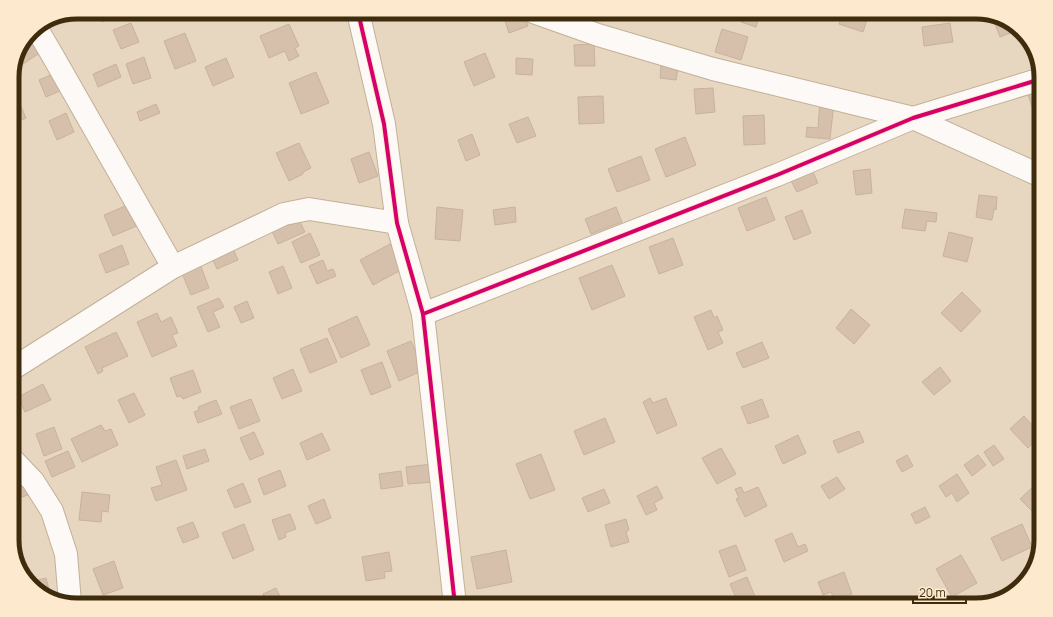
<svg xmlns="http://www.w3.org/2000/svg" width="1053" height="617" viewBox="0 0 1053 617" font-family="Manrope,sans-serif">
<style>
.building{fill:#d6c0ab;stroke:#c7b29e}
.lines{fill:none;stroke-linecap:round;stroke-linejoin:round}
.minor-casing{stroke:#c2b098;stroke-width:24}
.minor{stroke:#fcf9f6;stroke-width:22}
.cycleway-casing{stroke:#fde9cd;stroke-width:6}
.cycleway{stroke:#d6006c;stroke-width:4}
.rim{fill:none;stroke:#3f2c0d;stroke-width:5}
</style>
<rect width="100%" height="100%" fill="#e8d7c0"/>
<g class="building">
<path d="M98,12H125L102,22Z"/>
<path d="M745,12H761L756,27L741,22Z"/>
<path d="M843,12H866L869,13L863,32L839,24Z"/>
<path d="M524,15L528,26L509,33L505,21Z"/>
<path d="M992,16L1009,21L1018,30L1000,37Z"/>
<path d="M131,23L139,42L121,49L113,30Z"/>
<path d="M950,23L953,42L924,46L922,27Z"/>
<path d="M289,24L299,46L295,48L299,56L289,61L285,51L269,58L260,36Z"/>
<path d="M722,29L748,37L741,60L715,52Z"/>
<path d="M31,31L41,52L20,66L17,61Z"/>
<path d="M185,33L196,61L175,69L164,41Z"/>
<path d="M594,44L595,66H575L574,45Z"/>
<path d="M485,53L495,77L474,86L464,62Z"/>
<path d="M144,57L151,78L133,84L126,64Z"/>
<path d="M226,58L234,77L213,86L205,67Z"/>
<path d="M516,58L533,59L532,75L516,74Z"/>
<path d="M116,64L121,77L98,87L93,74Z"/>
<path d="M661,66L678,68L676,80L660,78Z"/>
<path d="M60,71L67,88L46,97L39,80Z"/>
<path d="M316,72L329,103L301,114L289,83Z"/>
<path d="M1041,86V108L1033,110L1027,91Z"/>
<path d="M713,88L715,112L696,114L694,89Z"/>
<path d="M16,95L26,118L15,123L12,117V97Z"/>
<path d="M603,96L604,123L579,124L578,97Z"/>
<path d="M820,101L834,103L830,139L806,137L807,127L818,128Z"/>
<path d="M156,104L160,113L140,121L137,112Z"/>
<path d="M66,113L74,132L57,140L49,121Z"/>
<path d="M764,115L765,144L744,145L743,116Z"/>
<path d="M528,117L536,136L517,143L509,124Z"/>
<path d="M472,134L480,155L466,161L458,140Z"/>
<path d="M685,137L696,165L666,177L655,149Z"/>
<path d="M299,143L311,168L303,172V174L289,181L276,153Z"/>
<path d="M369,152L378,176L359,183L351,159Z"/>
<path d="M641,156L650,180L617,192L608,169Z"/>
<path d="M870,169L872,193L856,195L853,171Z"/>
<path d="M812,170L818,183L797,192L790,179Z"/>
<path d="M979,195L997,197L996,210L994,209L992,220L976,217Z"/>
<path d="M766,197L775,220L747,231L738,208Z"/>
<path d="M130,204L139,225L113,236L104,215Z"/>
<path d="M437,207L463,210L460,241L435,239Z"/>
<path d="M515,207L516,222L495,225L493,210Z"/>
<path d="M616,207L622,222L591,234L585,219Z"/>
<path d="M905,209L937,213L936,222L927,221L925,231L902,228Z"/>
<path d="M802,210L811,233L794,240L785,217Z"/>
<path d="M296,214L305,232L278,244L270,227Z"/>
<path d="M949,232L973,238L967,262L943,256Z"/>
<path d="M310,233L320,255L301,263L292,242Z"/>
<path d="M673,238L683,265L659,274L649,247Z"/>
<path d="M230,242L238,260L217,269L209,251Z"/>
<path d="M392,243L405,268L373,285L360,260Z"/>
<path d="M122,245L129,264L106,273L99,255Z"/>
<path d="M323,260L327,271L333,269L336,276L317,284L309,266Z"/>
<path d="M200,264L209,288L191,295L181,271Z"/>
<path d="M612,265L625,296L592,310L579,278Z"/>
<path d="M283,266L292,288L278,294L269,272Z"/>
<path d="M962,292L981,311L961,332L941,313Z"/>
<path d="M219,298L224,307L213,312L220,327L208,332L197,307Z"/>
<path d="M247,301L254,318L241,323L234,307Z"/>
<path d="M851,309L870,325L854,344L836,328Z"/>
<path d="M711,310L714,318L717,316L723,330L718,332L723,343L708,350L694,317Z"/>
<path d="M157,313L161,322L171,317L178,333L172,335L177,346L152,357L137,322Z"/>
<path d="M357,316L370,345L341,358L328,329Z"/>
<path d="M116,332L128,356L102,368L103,371L98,374L85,347Z"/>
<path d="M327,338L337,362L310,373L300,349Z"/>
<path d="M411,341L424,370L399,381L387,351Z"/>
<path d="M762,342L769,358L743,368L736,353Z"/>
<path d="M382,362L391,387L371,395L361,370Z"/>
<path d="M940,367L951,381L934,395L922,382Z"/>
<path d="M293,369L302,391L282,399L273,378Z"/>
<path d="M193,370L201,392L183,399L181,396L177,397L170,378Z"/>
<path d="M43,384L51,400L25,412L18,397Z"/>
<path d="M134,393L145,415L129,423L118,400Z"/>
<path d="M650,398L653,403L666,398L677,425L657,434L643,402Z"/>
<path d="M251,399L260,421L239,429L230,407Z"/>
<path d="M762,399L769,417L748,424L741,407Z"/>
<path d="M216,400L222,414L198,423L194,412L199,410L198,407Z"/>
<path d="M1024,416L1041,435L1028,448L1010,429Z"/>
<path d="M605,418L615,442L584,455L574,431Z"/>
<path d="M101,425L105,431L111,429L118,445L82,462L71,439Z"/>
<path d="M54,427L62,449L44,456L36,434Z"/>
<path d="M859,431L864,442L838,453L833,441Z"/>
<path d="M254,432L264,454L250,460L240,438Z"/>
<path d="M322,433L330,450L307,460L300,443Z"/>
<path d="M798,435L806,453L783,464L775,446Z"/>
<path d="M994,445L1004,459L993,466L984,452Z"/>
<path d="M721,448L736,474L717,484L702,458Z"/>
<path d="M205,449L209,461L187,469L183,456Z"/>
<path d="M68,451L75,467L52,477L45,461Z"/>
<path d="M541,454L555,490L530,499L516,464Z"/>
<path d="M907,455L913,466L902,472L896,461Z"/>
<path d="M978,455L986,465L972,476L964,465Z"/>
<path d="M176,460L187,490L156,501L151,488L162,485L156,467Z"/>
<path d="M432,464L434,482L408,484L406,467Z"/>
<path d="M280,470L286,486L264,495L258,479Z"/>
<path d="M401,471L403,486L381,489L379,474Z"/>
<path d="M26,474L33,493L17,499L13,487L12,488V479Z"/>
<path d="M957,474L969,493L957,502L952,493L946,497L939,486Z"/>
<path d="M837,477L845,489L829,499L821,486Z"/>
<path d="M1038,482L1041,485V502L1032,511L1020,499Z"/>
<path d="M243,483L251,502L235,508L227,490Z"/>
<path d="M657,486L663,498L654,503L657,510L646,515L637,496Z"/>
<path d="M741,487L744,493L758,487L767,506L745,517L736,499L739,498L735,489Z"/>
<path d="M604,489L610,503L588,512L582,498Z"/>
<path d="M82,492L110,495L108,512L102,511L101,522L79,520Z"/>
<path d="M324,499L331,518L316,524L308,506Z"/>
<path d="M925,507L930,517L916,524L911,514Z"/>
<path d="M290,514L296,529L285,533L286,537L279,540L272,520Z"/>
<path d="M626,519L629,530L626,532L629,542L611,547L605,525Z"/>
<path d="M193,522L199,537L183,543L177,528Z"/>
<path d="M244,524L254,550L233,559L222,533Z"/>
<path d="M1022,524L1032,547L1002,561L991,538Z"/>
<path d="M792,533L798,547L805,544L808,551L784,562L775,540Z"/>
<path d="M736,545L746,570L729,577L719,551Z"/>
<path d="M506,550L512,582L477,589L471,557Z"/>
<path d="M389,552L392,571L384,572L385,578L366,581L362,557Z"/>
<path d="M961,555L977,583L952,597L936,569Z"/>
<path d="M114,561L123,588L103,595L93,569Z"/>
<path d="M844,572L852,594L835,601L831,592L823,595L818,582Z"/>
<path d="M747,577L758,604L756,605H739L730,584Z"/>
<path d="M46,578L50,594L43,595L30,582Z"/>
<path d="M276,588L284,605H268L263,594Z"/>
</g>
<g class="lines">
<defs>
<g id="minor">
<path d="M358,12L384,124L397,223L423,314L455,605"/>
<path d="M533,12L598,35L713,69L913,118L1041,176"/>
<path d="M37,29L54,58L173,267"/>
<path d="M423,314L777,175L913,118L1041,79"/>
<path d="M12,369L173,267L284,214L309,209L397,223"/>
<path d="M12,459L33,481L52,511L66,554L70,603"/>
</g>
</defs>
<use href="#minor" class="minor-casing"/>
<use href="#minor" class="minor"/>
<defs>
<g id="cycleway">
<path d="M358,12L384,124L397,223L423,314L455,605"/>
<path d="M423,314L777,175L913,118L1041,79"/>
</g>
</defs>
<use href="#cycleway" class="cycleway-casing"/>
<use href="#cycleway" class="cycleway"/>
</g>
<path d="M0 0H1053V617H0ZM77 19H976A58 58 0 0 1 1034 77V540A58 58 0 0 1 976 598H77A58 58 0 0 1 19 540V77A58 58 0 0 1 77 19Z" fill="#fde9cd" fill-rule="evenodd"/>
<path class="rim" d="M77 19H976A58 58 0 0 1 1034 77V540A58 58 0 0 1 976 598H77A58 58 0 0 1 19 540V77A58 58 0 0 1 77 19Z"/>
<path d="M913 597v6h53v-6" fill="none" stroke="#3f2c0d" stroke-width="2"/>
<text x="919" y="597" font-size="12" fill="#3f2c0d" stroke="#fde9cd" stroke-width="3" paint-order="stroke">20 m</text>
</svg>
